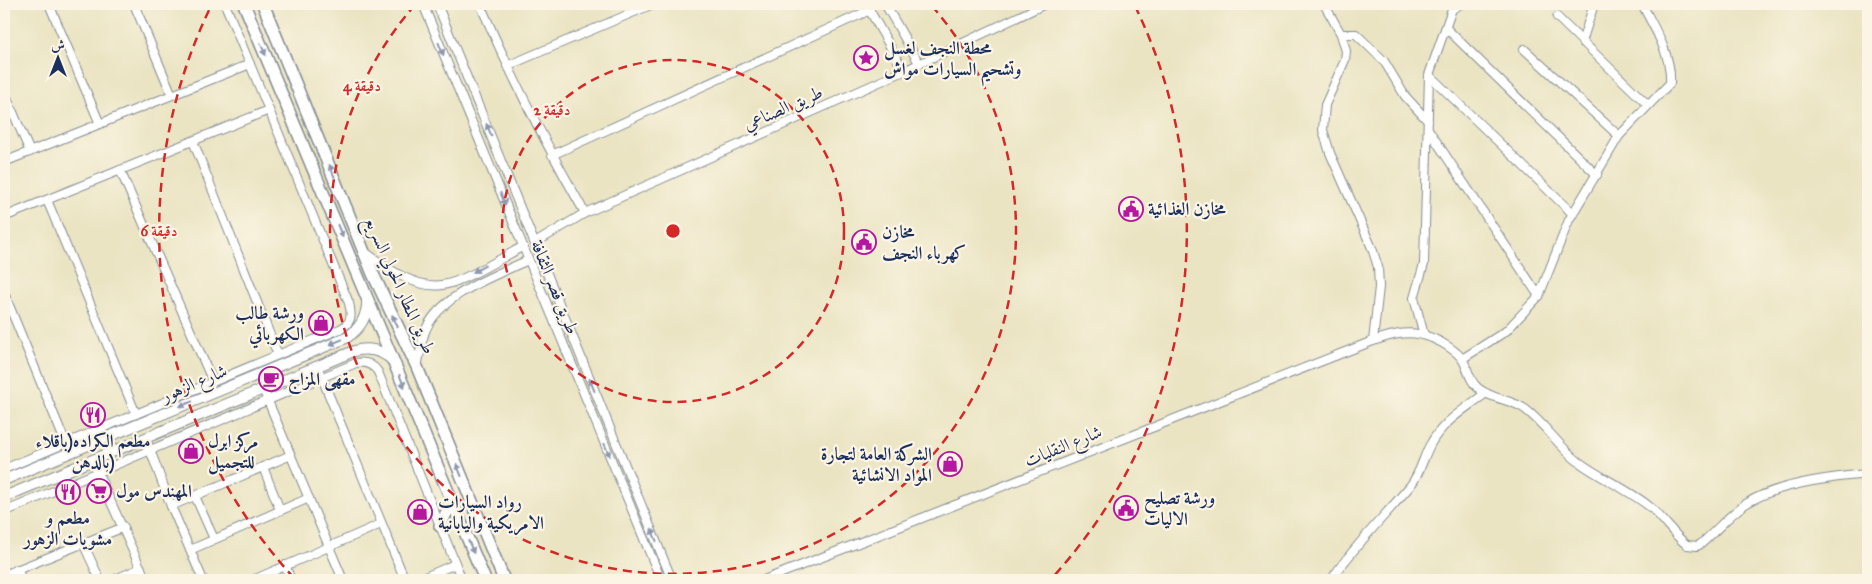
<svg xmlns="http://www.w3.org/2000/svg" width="1872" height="584" viewBox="0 0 1872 584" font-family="'IM FELL Great Primer',Amiri,serif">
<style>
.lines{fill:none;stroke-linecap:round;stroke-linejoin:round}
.minor-casing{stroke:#828a90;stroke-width:10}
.major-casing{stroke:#828a90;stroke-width:12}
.highway-casing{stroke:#828a90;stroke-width:14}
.minor{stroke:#fff;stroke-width:8}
.major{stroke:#fff;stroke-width:10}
.highway{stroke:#fff;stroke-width:11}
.oneway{fill:#8d97ae}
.ring{fill:none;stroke:#d62828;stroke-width:2.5;stroke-dasharray:9 6}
.labels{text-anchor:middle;stroke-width:4.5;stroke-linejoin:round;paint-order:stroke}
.poi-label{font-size:18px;font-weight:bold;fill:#1b2f5e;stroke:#fcf5e5;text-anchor:start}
.street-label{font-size:18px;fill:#1b2f5e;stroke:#fcf5e5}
.centre{fill:#d62828;stroke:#fcf5e5;stroke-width:2.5}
.ring-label{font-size:15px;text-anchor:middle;font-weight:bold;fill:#d62828;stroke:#fcf5e5;stroke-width:4.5;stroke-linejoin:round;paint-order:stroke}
</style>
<rect width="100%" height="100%" fill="#fcf5e5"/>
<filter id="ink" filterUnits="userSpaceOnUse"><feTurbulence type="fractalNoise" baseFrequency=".02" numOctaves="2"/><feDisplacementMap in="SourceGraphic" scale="10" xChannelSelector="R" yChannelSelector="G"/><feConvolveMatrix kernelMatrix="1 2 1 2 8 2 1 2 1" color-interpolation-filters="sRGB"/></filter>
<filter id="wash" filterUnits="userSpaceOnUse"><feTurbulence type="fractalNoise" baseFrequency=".0096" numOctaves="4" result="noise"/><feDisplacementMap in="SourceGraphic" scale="20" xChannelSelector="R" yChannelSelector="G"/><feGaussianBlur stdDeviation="1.12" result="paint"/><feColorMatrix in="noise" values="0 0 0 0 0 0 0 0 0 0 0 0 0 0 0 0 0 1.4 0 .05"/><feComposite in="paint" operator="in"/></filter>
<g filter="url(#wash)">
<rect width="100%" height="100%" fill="#eae4c3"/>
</g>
<g filter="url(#ink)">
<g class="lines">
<defs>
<g id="minor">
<path d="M49,4L100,124"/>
<path d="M134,4L172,95"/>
<path d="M423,4L661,580"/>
<path d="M437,4L672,580"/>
<path d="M480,4C511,76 546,145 585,213"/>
<path d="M866,4L904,71"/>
<path d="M885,4L919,63"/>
<path d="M1324,4L1341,34L1346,51L1345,60L1325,105L1323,130L1330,153L1372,248L1378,267L1379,287L1373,341"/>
<path d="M1557,17L1648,105"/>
<path d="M1446,28L1597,175"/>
<path d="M1341,34H1356L1384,61L1405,96L1428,121"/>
<path d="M1582,42L1594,4"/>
<path d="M1524,49L1619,136"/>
<path d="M507,66L653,4"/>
<path d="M1429,75L1573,214"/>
<path d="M4,91L30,152"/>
<path d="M1428,129L1539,296"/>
<path d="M193,141L278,355"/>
<path d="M552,155L870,10"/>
<path d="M4,162L250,64"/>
<path d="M120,170L213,382"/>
<path d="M47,200L136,414"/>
<path d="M4,217L269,110"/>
<path d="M535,243L585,213L904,71L1045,4"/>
<path d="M365,252C385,267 415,289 442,285C462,283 503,257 522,247"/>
<path d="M4,293L66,444"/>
<path d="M1424,335L1414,298L1424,264L1429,75L1452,9L1461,4"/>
<path d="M1462,359L1506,331L1539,296L1569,220L1619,136L1670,83C1672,55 1654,28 1642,4"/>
<path d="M317,366L405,580"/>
<path d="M417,367C420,355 421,341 426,329C442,294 494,276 528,260"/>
<path d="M263,389L343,580"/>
<path d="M146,439L171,506L203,580"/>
<path d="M92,460L146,580"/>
<path d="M263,467L280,510"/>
<path d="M4,469L340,329C352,323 352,315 349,303L225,4"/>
<path d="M195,496L214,539"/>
<path d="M171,506L291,455"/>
<path d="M4,512L356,363C366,361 373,364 378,372L462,580"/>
<path d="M83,543L100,580"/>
<path d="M190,550L309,498"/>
<path d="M285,565L291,580"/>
<path d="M17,569L22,580"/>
<path d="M4,575L124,527"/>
<path d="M113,580L141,568"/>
<path d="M253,580L381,524"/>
<path d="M418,580L455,564"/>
<path d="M764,580L1373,341C1394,334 1411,329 1432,338C1442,342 1457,351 1463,360C1468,369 1469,380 1477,387C1489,399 1511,399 1525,409C1545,424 1559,447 1579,462C1602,479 1628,489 1650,507C1664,518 1673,535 1687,545L1697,546L1701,544C1716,531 1728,516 1744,505C1774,484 1832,477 1868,474"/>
<path d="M1331,580C1354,546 1384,517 1410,486C1420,474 1423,458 1430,445C1442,422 1466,408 1486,393"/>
</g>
<g id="major">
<path d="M4,480L346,338C360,329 368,316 367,299"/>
<path d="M4,497L354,351C370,347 383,350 394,362"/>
</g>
<g id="highway">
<path d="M244,4L485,580"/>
<path d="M263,4L373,274L417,367L504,580"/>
<path d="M440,526L452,501"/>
</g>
</defs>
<use href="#minor" class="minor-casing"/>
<use href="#major" class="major-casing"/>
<use href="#highway" class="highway-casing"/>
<use href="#minor" class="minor"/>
<use href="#major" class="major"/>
<use href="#highway" class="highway"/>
</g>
<defs><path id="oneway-solid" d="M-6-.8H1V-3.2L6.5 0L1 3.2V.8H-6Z" transform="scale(1.25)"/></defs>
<g class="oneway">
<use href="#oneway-solid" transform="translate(263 49) rotate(67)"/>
<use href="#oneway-solid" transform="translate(441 49) rotate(68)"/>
<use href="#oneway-solid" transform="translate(489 130) rotate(-113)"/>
<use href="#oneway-solid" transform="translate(332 171) rotate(-112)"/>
<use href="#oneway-solid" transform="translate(503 199) rotate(68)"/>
<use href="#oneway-solid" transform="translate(340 231) rotate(67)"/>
<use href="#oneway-solid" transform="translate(479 269) rotate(152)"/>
<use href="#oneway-solid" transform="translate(395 321) rotate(-115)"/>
<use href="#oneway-solid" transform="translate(336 342) rotate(158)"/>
<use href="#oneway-solid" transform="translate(402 381) rotate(67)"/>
<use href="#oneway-solid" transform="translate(592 385) rotate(-112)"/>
<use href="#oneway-solid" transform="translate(186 404) rotate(158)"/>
<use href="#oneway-solid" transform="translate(607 450) rotate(67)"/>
<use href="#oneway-solid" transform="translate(459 470) rotate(-112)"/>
<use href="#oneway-solid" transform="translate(654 535) rotate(-112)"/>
<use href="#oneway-solid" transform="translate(471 547) rotate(67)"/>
</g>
</g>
<g class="ring">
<circle cx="673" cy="231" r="171"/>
<path d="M932 6A343 343 0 1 1 414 6"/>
<path d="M294 578A514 514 0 0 1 211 6M1135 6A514 514 0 0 1 1052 578"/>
</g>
<defs>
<symbol id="sight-ring" viewBox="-11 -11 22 22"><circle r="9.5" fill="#fcf5e5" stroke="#b5179e" stroke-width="1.5"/><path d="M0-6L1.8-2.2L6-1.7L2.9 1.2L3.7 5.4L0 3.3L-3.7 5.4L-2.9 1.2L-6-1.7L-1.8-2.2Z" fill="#b5179e"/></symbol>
<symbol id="civic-ring" viewBox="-11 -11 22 22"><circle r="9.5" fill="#fcf5e5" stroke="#b5179e" stroke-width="1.5"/><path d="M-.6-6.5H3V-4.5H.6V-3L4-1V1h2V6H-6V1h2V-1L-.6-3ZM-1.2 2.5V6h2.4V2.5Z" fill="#b5179e"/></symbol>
<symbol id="shop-ring" viewBox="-11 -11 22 22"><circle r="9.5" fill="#fcf5e5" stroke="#b5179e" stroke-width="1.5"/><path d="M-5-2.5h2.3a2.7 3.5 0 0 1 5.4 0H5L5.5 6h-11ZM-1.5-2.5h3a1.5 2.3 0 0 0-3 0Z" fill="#b5179e"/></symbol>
<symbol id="cafe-ring" viewBox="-11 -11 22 22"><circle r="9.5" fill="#fcf5e5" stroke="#b5179e" stroke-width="1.5"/><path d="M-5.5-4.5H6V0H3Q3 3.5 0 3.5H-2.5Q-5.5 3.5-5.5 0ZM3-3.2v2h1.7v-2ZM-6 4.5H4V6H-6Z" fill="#b5179e"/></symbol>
<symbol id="restaurant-ring" viewBox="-11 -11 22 22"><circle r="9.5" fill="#fcf5e5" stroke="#b5179e" stroke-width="1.5"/><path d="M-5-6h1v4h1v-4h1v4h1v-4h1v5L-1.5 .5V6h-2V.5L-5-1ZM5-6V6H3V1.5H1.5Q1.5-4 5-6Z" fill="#b5179e"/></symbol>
<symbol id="supermarket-ring" viewBox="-11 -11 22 22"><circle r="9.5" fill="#fcf5e5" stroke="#b5179e" stroke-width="1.5"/><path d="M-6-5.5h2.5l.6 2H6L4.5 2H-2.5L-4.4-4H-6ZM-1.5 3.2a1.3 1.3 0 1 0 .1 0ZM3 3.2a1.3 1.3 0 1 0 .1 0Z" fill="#b5179e"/></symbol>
</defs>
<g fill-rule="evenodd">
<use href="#sight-ring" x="852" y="44" width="28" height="28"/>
<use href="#civic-ring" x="1117" y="195" width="28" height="28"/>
<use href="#civic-ring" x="850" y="228" width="28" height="28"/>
<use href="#shop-ring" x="307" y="309" width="28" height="28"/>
<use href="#cafe-ring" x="257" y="365" width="28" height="28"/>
<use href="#restaurant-ring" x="79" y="401" width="28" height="28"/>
<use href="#shop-ring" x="177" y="437" width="28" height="28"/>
<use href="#shop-ring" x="936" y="450" width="28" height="28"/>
<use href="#supermarket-ring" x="85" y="477" width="28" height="28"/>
<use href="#restaurant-ring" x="54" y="478" width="28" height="28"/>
<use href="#civic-ring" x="1112" y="494" width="28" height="28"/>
<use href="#shop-ring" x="406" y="498" width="28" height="28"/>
</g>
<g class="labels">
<g class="poi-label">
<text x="884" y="54">محطة النجف لغسل<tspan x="884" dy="21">وتشحيم السيارات مواش</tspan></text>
<text x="1148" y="215">مخازن الغذائية</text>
<text x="882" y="238">مخازن<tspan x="882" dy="21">كهرباء النجف</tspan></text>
<text x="304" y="319" text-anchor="end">ورشة طالب<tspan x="304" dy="21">الكهربائي</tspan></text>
<text x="288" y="385">مقهى المزاج</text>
<text x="93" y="447" text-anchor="middle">مطعم الكراده(باقلاء<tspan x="93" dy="21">بالدهن)</tspan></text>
<text x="208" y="447">مركز ابرل<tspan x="208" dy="21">للتجميل</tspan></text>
<text x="932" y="460" text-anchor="end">الشركة العامة لتجارة<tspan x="932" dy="21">المواد الانشائية</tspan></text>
<text x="116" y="497">المهندس مول</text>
<text x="1144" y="504">ورشة تصليح<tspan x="1144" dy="21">الاليات</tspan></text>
<text x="438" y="508">رواد السيارات<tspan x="438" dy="21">الامريكية واليابانية</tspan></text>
<text x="68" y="524" text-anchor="middle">مطعم و<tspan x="68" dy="21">مشويات الزهور</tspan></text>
</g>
<g class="street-label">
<text transform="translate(783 108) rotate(-24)" y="6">طريق الصناعي</text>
<text transform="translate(400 285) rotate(66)" y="6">طريق المطار الحولي السريع</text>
<text transform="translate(555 287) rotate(68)" y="6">طريق قصر الثقافة</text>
<text transform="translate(194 383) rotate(-23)" y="6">شارع الزهور</text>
<text transform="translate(1063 446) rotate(-22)" y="6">شارع النقليات</text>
</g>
</g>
<circle cx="673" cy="231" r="8" class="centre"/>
<g class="ring-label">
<text x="362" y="91">4 دقيقة</text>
<text x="552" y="115">2 دقيقة</text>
<text x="159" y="236">6 دقيقة</text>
</g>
<rect width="1872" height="584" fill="none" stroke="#fcf5e5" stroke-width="20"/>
<g transform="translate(58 58)" stroke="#fcf5e5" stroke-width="4" paint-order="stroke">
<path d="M0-4L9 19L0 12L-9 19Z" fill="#1b2f5e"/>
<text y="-8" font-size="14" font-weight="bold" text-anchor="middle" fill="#1b2f5e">ش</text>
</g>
</svg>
